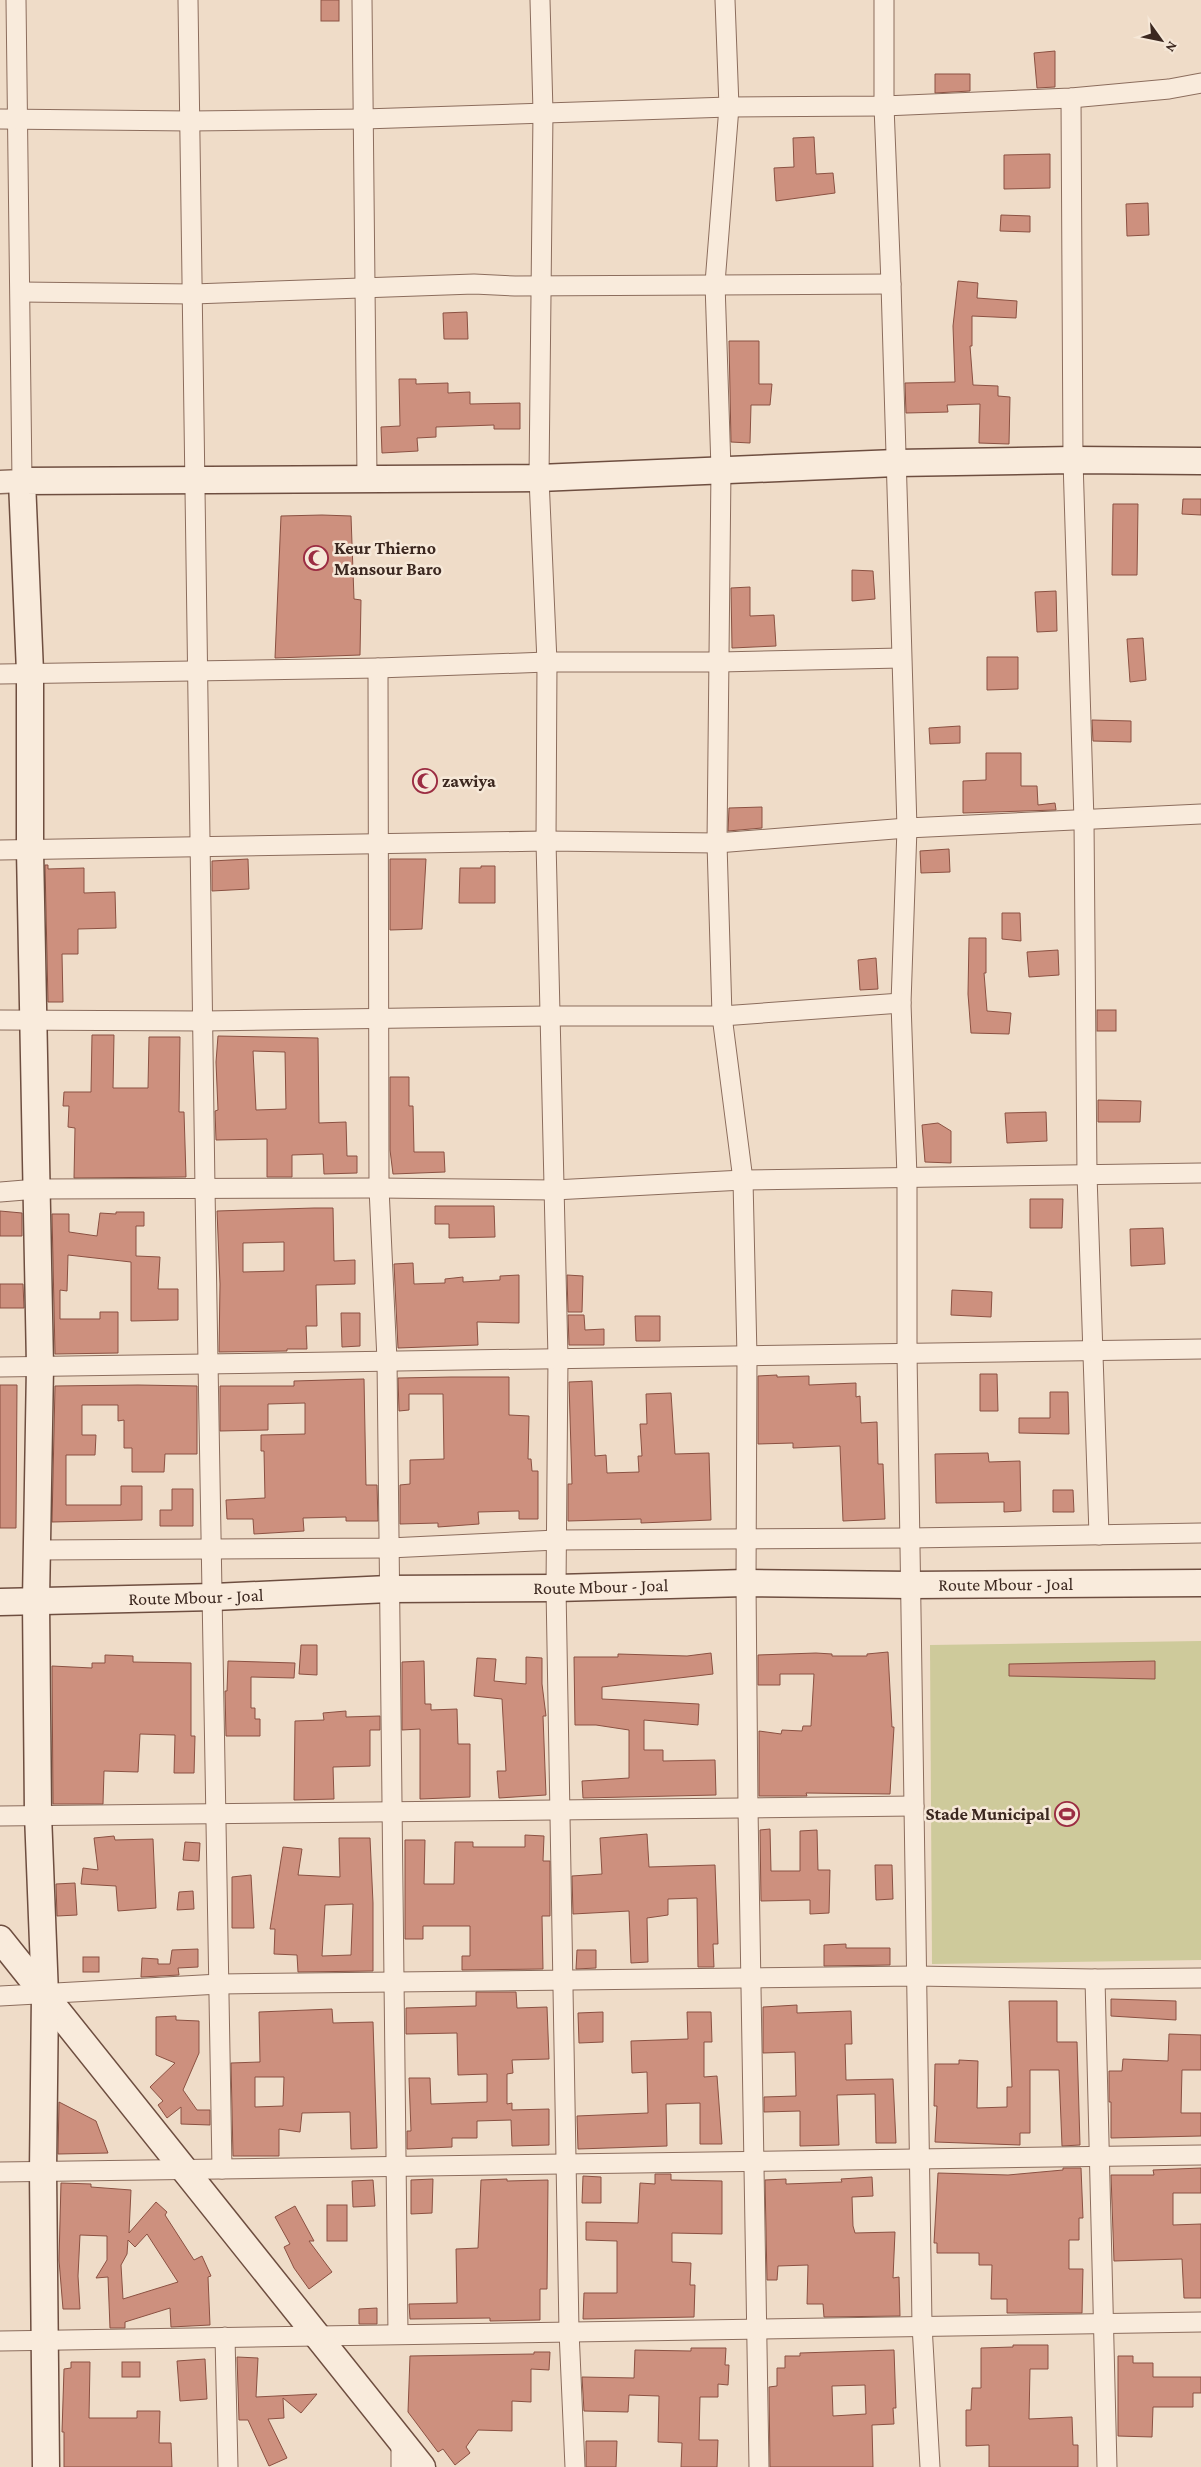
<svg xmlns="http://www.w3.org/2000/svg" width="1201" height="2467" viewBox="0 0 1201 2467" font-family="'Crimson Pro',serif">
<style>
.green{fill:#ceca9b}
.building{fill:#cd907e;stroke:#8b5142;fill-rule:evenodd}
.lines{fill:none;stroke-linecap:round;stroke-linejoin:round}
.minor-casing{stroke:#8c6d5d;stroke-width:21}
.tertiary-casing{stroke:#8c6d5d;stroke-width:25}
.secondary-casing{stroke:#6e4e40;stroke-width:29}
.minor{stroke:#f9ebdc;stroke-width:19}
.tertiary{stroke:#f9ebdc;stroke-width:22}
.secondary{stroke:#f9ebdc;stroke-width:26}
.labels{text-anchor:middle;stroke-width:5;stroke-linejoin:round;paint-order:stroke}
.poi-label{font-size:18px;font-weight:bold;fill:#3c2820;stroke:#f6e8d8;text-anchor:start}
.street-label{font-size:18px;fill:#3c2820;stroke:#f6e8d8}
</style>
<rect width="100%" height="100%" fill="#efdcc8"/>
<path class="green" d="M1201,1641V1960L932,1964L930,1645Z"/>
<g class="building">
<rect x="321" y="0" width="18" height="21"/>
<path d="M1055,51V87L1037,88L1034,53Z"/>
<path d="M935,74H970V91L935,93Z"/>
<path d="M814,137L816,174L833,173L835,193L776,201L774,168L794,167L793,138Z"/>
<path d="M1050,154V188L1004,189V155Z"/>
<path d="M1148,203L1149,235L1127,236L1126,204Z"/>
<path d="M1001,215L1030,216V232L1000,231Z"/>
<path d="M958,281L978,283L977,298L1017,301L1016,318L972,316V346H970L973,385L998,386V396L1010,397L1009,444L979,443L980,404L947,405L948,412L906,413L905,383L955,382L953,326Z"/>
<path d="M467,312L468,339H444L443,313Z"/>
<path d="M729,341H759V384H772L770,405H751L750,443L731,442Z"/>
<path d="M399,379H416V384L448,383V393L470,392V404L520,403V429H494V425L436,427V437L417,438L418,451L382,453L381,427L400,426Z"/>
<path d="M1183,499H1201V515L1182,514Z"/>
<path d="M1113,504H1138L1137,575H1112Z"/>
<path d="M322,515L351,516L354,599L361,600L360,655L275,658L281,516Z"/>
<path d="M852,570L873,571L875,599L852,601Z"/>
<path d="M750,587V616L774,615L776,646L732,648L731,588Z"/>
<path d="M1056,591L1057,631L1037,632L1035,592Z"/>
<path d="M1143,638L1146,680L1130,682L1127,639Z"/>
<path d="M987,657H1018V689L987,690Z"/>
<path d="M1092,720L1131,721V742L1093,741Z"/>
<path d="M960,726V743L930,744L929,728Z"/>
<path d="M986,753H1021V786H1037L1038,805L1055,803L1056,810L963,813V781L986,780Z"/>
<path d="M762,807V828L728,831L729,808Z"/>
<path d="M949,849L950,872L921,873L920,851Z"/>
<path d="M248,859L249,889L212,891V861Z"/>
<path d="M390,859H426L422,929L390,930Z"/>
<path d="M45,865H48V869L84,868V893L115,892L116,928L78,929V954H62L63,1002H48Z"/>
<path d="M481,866H495V903H459L460,868H481Z"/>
<path d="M1002,913H1020L1021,941L1002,939Z"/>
<path d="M969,938H986V973H984L987,1011L1011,1013L1009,1034L971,1033L968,994Z"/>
<path d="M1058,950L1059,975L1029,977L1027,952Z"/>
<path d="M876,958L878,989L860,990L858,960Z"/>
<rect x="1097" y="1010" width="19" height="21"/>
<path d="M92,1035H114L113,1088H148L149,1037H180L179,1112H184L186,1177L74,1178L75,1128L68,1127L69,1106H63L64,1092H91Z"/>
<path d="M218,1036L318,1038L319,1123L346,1122L347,1156H357V1173L324,1174L323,1154L292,1155V1177H267V1139L216,1140L215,1111L218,1110L216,1062ZM253,1051L285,1052L286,1109L256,1110Z"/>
<path d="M390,1077H409V1106H413L414,1152H444L445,1172L393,1174L390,1150Z"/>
<path d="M1098,1100L1141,1101L1140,1122H1098Z"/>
<path d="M1046,1112L1047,1141L1007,1143L1005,1113Z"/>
<path d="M938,1123L951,1131V1163L925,1162L922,1125Z"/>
<path d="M1030,1199H1063L1062,1228H1030Z"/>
<path d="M435,1206H494L495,1237L449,1238V1224H435Z"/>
<path d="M314,1208H333L334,1261L355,1260V1284L316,1285L317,1326H306L307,1349H287V1351L219,1352L220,1284L217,1211ZM284,1242V1271L243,1272V1243Z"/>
<path d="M0,1211L22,1213V1236H0Z"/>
<path d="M116,1212H144V1226H136V1256L160,1257L158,1289H178V1320L131,1321V1262L68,1255L67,1291L60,1290V1319H100V1312H118V1353L55,1354L52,1214H69V1232L97,1236L100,1213L116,1214Z"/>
<path d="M1163,1228L1165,1264L1131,1266L1130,1229Z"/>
<path d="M413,1263L414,1284L445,1283V1279L463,1277V1282L500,1280V1276L519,1275V1323L477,1322L478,1345L398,1348L394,1264Z"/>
<path d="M567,1275L583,1276L582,1312H568Z"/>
<path d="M0,1284H23L24,1308H0Z"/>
<path d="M952,1290L992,1292L991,1317L951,1315Z"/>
<path d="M341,1313H360V1346L342,1347Z"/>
<path d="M568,1315H584L585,1330L604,1329V1345H569Z"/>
<path d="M635,1316H660V1341H636Z"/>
<path d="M980,1374H997L998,1411H980Z"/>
<path d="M777,1375V1377L809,1376V1385L856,1383V1397L860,1396L861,1423L877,1422L878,1464H883L885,1519L843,1521L840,1446L793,1448V1443L758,1444V1376Z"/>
<path d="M451,1377H509V1415L529,1416L528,1459H531L532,1471H538V1519H519V1511L478,1512L479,1524L438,1527V1523L400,1524V1485L410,1484V1460L444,1459L443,1394H409V1410L399,1411L398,1378Z"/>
<path d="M364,1379L366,1485H377L378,1521H346V1517L303,1518L304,1531L254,1534L253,1519H227L226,1500L265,1498L264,1451H261V1435L305,1434V1403L268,1404V1430L220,1431V1386H294V1381Z"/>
<path d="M592,1381L595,1456L606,1455L607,1473L639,1472L638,1456H642L640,1424H647L646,1394L671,1393L675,1454L709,1453L711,1520L641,1523V1519L568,1521V1484H572L569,1382Z"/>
<path d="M0,1385H17L16,1528H0Z"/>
<path d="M138,1385L197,1386V1454H165L164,1472H132V1448H124V1420L118,1421V1405H82V1435H96L95,1455H66V1505H121V1486H142V1520L52,1522L55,1386Z"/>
<path d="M1050,1392H1068L1069,1434L1019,1433V1418H1050Z"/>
<path d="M988,1453L989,1462L1020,1461L1021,1511L1004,1512V1502L936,1503L935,1454Z"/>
<path d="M172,1489H193V1526H160V1510H172Z"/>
<path d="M1053,1490H1073L1074,1512H1053Z"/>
<path d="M301,1645H317V1675L299,1674Z"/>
<path d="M888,1652L892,1727H894L890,1794L806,1793L807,1796H759V1731L781,1734L782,1730L802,1731L803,1726H811L814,1674H780V1685H758V1655L816,1653L832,1654V1656H867V1654Z"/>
<path d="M711,1653L713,1674L602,1687V1699L699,1704L698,1725L644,1720V1750H663V1761L715,1760L716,1795L583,1798L582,1781L629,1778V1730L596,1725H575L574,1657H618V1654L687,1656Z"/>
<path d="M105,1655L133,1656V1662L191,1663V1736H195L194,1773H174L175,1735L140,1734L138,1772L104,1771L103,1804H53L52,1666L92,1668V1663H105Z"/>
<path d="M526,1657L542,1658V1684L546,1716H543L546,1795L499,1798L497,1771H506L502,1699L474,1696L477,1658L496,1659L494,1681L526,1684Z"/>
<path d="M228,1661L295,1663L294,1678L251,1677V1708H255V1719H260V1736H226L225,1691H227Z"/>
<path d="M424,1661L425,1704H431V1710L457,1709L458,1744H470V1797L420,1799V1729L402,1730V1662Z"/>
<path d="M1155,1661V1679L1009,1676V1664Z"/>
<path d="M346,1711V1717L380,1716V1730H370V1766L333,1767L334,1799L294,1800L295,1721L324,1720L323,1713Z"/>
<path d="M770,1829L771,1871H800V1831L817,1830L818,1870H830L829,1913L810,1914V1900L761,1901L760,1830Z"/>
<path d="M647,1834L649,1867L715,1865L718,1944H713L714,1967H698L697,1898L668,1899V1915L647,1918L648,1962L631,1963L629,1911L573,1914L572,1876L602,1874L600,1838Z"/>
<path d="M525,1835L544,1836L543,1861H550V1916H542L543,1969L462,1970V1956H470V1926H423V1939H405V1840H425L424,1884H454L455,1842H473V1847H525Z"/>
<path d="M114,1836L115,1840L153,1839L156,1908L118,1911L116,1886L81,1884L83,1868L98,1870L94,1838Z"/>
<path d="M339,1838H370L373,1903V1971L298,1972L297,1955L274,1954L275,1929H270L283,1847L302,1849L298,1875L340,1877ZM353,1904L351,1955L322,1956L325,1905Z"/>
<path d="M185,1842L200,1843L199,1861L183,1860Z"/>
<path d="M875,1865H892L893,1899L876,1900Z"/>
<path d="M251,1875L254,1928H232V1877Z"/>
<path d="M75,1883L77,1915L57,1916L56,1884Z"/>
<path d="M193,1891L194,1909L177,1910L179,1892Z"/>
<path d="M846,1944V1948H890V1965L824,1966V1945Z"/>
<path d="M198,1949V1967L178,1968L179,1975L141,1977L142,1958L158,1959V1964H170L172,1950Z"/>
<path d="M577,1950H596V1968L576,1969Z"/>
<rect x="83" y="1957" width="16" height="15"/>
<path d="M476,1992H516L517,2008L547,2007L549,2059L512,2060L513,2073L507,2074V2104L512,2103V2110L549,2109V2145L512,2146L511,2120L477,2121V2138H452V2147L407,2149V2131H411L409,2078H430L431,2104L487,2102V2074L458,2075L457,2033L406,2034V2008L476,2006Z"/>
<path d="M1111,1999L1176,2001V2020L1111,2016Z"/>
<path d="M1009,2001H1057V2042H1077L1080,2145L1062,2146L1059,2070H1030V2133H1020V2145L935,2142L937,2106H934L935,2064H959V2060L978,2061L977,2108L1007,2107V2087H1012Z"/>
<path d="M797,2005V2013L851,2011L852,2044H845L846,2080L893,2079L896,2143H876L875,2094L837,2095L839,2145L800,2146V2111L764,2112V2097L796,2096L795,2052L763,2053V2007Z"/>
<path d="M332,2009L333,2023L373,2022L377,2148L351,2149L350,2112L302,2113L300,2132L279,2129V2156H233L231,2063L260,2062L259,2012ZM255,2077H284L283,2106L255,2107Z"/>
<path d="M603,2012V2042L579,2043L578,2013Z"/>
<path d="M687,2012H711L712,2042H704V2077L717,2076L722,2144H700V2103L666,2104L667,2146L578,2149L577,2116L648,2113L647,2072L632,2073L631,2041L688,2039Z"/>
<path d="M176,2016V2020L199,2021V2053L183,2090L197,2110H210V2125L181,2124V2107L167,2118L158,2105L163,2101L150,2087L175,2063L156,2055V2017Z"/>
<path d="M1169,2034L1201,2035V2070H1182L1181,2113H1201V2136L1111,2138V2102H1109V2071H1122L1123,2059L1168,2061Z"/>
<path d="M59,2102L96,2121L108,2153L58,2154Z"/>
<path d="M1063,2168H1081L1083,2218H1079V2240H1069V2269H1083L1082,2313H1007V2299H991L992,2265H979V2253H937V2243H934L938,2173L1008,2175L1063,2170Z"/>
<path d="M1201,2168V2193H1173V2225L1201,2224V2298H1184L1182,2259L1114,2261L1111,2175H1154L1153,2170Z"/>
<path d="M655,2174H671V2180L722,2181V2234L672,2233V2262L691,2263L690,2285H695L694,2317L583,2319L584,2293H617V2241L586,2240V2222L638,2223L640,2183L655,2184Z"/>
<path d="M583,2176L601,2177V2203H582Z"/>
<path d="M872,2177L873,2196L852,2197L853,2226L855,2233L895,2232L893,2278L899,2277L900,2316L824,2317L823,2304H807L808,2265L778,2266L777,2280H767L765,2180L786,2179V2184L842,2182L841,2179Z"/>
<path d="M433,2179L432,2213L411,2214V2180Z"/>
<path d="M507,2179V2181L548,2180L547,2289H540V2320L490,2321V2318L410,2319L409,2304L457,2303L456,2249L478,2248L481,2180Z"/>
<path d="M373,2180L375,2206L353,2207L352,2181Z"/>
<path d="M61,2183L91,2184V2187L131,2190L129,2233L156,2202L167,2212L165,2215L194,2260L202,2256L211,2276L208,2277L210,2325L171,2327L170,2308L125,2322V2328H110L108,2277L96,2278L107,2260V2236L80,2235L78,2276L80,2309H63L59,2260ZM147,2234L178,2282L123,2299L121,2265L127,2254L128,2240L135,2247Z"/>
<rect x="327" y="2205" width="20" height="36"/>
<path d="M295,2206L314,2241H309L332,2272L309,2289L294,2268L284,2247L290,2244L275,2217Z"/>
<path d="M377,2308V2324H359V2309Z"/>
<path d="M1013,2345H1048V2369H1030L1029,2419L1072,2417L1073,2445H1078V2467H989V2445L966,2446V2410H971L972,2388H981V2348L1013,2347Z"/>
<path d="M691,2348H726L725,2365H729L728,2385L718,2384V2397H700L699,2440H718L717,2467H681L682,2443L658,2442L659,2396L629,2395L628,2412L584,2411L582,2377L634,2378L635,2350L691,2351Z"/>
<path d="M894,2350L896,2408H893L894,2424L872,2425L873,2467H770L769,2387L777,2386V2368H785V2356H800V2353ZM865,2385L866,2414L833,2416L832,2386Z"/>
<path d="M534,2352H550L549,2370L531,2369V2402L512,2401V2431L478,2430L466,2447L470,2453L455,2465L443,2449L438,2452L408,2412L410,2356L534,2354Z"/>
<path d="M1118,2356H1133V2363H1153V2377H1201V2393H1193V2407H1153L1152,2437L1118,2436Z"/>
<path d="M237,2357L258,2358L256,2397L317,2394L301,2413L283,2398L284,2418L268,2419L287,2458L269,2466L248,2420H239Z"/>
<path d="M205,2359L207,2399L180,2401L177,2361Z"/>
<path d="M71,2362H90L89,2418H137V2411H160L159,2443H171L172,2467H64V2432H62L64,2369L71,2368Z"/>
<rect x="122" y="2362" width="18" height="15"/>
<path d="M586,2441H617L616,2467H586Z"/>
</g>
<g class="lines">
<defs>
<g id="minor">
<path d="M16,0L22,481"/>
<path d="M188,0L205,1189L222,2169"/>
<path d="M362,0L367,477"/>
<path d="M540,0L543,112L539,478L547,662L546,841L558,1358L556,1588L569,2331L575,2467"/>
<path d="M725,0L729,107L715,283L721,469L717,843L722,1016L743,1180L747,1356L746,1583L748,1808L759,2467"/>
<path d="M884,0V106L891,284L907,828L901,1003L907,1177V1353L922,2325L930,2467"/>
<path d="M1071,98L1073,460L1084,821L1087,1175L1099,1535"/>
<path d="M0,119L190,121L364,119L729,107L884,106L1071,98L1169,89L1201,83"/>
<path d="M21,292L193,294L474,284L515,286L891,284"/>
<path d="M378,668L379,1188L387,1360L398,2334"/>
<path d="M0,674L378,668L547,662H720L901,658"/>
<path d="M0,850L546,841L717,843L907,828L1201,814"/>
<path d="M0,1020L203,1021L549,1016H722L901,1003"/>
<path d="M0,1192L37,1189L379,1188L554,1190L743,1180L1201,1173"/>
<path d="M0,1367L1201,1349"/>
<path d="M37,1550L389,1548L557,1540L910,1538L1201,1533"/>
<path d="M0,1816L914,1806"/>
<path d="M1095,1979L1107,2467"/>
<path d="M0,1996L220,1984L916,1976L1095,1979L1201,1978"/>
<path d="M0,2172L1201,2155"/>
<path d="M225,2337L228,2467"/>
<path d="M0,2341L1201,2322"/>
<path d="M401,2467V2439"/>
</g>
<path id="tertiary" d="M0,482L22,481"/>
<g id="secondary">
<path id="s1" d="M0,1602L214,1597L389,1589L556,1588L746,1583L910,1585L1201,1583"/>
<path d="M0,1939L422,2467"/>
<path d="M46,2467L43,2171L45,1995L38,1814L36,1601L40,1366L30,850V672L22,481L539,478L896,463L1073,460L1201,461"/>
</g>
</defs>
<use href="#minor" class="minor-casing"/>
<use href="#tertiary" class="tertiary-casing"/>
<use href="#secondary" class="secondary-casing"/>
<use href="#minor" class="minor"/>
<use href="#tertiary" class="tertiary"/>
<use href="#secondary" class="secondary"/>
</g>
<defs>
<symbol id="mosque-ring" viewBox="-11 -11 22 22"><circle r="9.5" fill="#f6e8d8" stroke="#9b2c42" stroke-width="1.5"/><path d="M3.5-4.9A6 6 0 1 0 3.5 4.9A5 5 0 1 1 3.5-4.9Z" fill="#9b2c42"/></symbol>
<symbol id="stadium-ring" viewBox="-11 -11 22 22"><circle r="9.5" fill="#f6e8d8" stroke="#9b2c42" stroke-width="1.5"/><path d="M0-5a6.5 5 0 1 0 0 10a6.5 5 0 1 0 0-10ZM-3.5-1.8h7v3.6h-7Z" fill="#9b2c42"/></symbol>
</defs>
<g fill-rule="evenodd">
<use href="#mosque-ring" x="302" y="544" width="28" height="28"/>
<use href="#mosque-ring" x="411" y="767" width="28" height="28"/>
<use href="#stadium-ring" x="1053" y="1800" width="28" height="28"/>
</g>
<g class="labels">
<g class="poi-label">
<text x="334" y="554">Keur Thierno<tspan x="334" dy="21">Mansour Baro</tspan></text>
<text x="442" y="787">zawiya</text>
<text x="1050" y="1820" text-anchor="end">Stade Municipal</text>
</g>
<g class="street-label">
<text dy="6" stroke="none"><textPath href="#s1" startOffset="1006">Route Mbour - Joal</textPath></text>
<text dy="6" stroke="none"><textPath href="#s1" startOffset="601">Route Mbour - Joal</textPath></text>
<text dy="6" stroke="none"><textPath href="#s1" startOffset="196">Route Mbour - Joal</textPath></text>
</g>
</g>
<g transform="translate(1161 40) rotate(123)" stroke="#f6e8d8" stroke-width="4" paint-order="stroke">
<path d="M0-4L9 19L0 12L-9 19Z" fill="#3c2820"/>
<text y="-8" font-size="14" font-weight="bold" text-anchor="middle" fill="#3c2820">N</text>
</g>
</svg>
